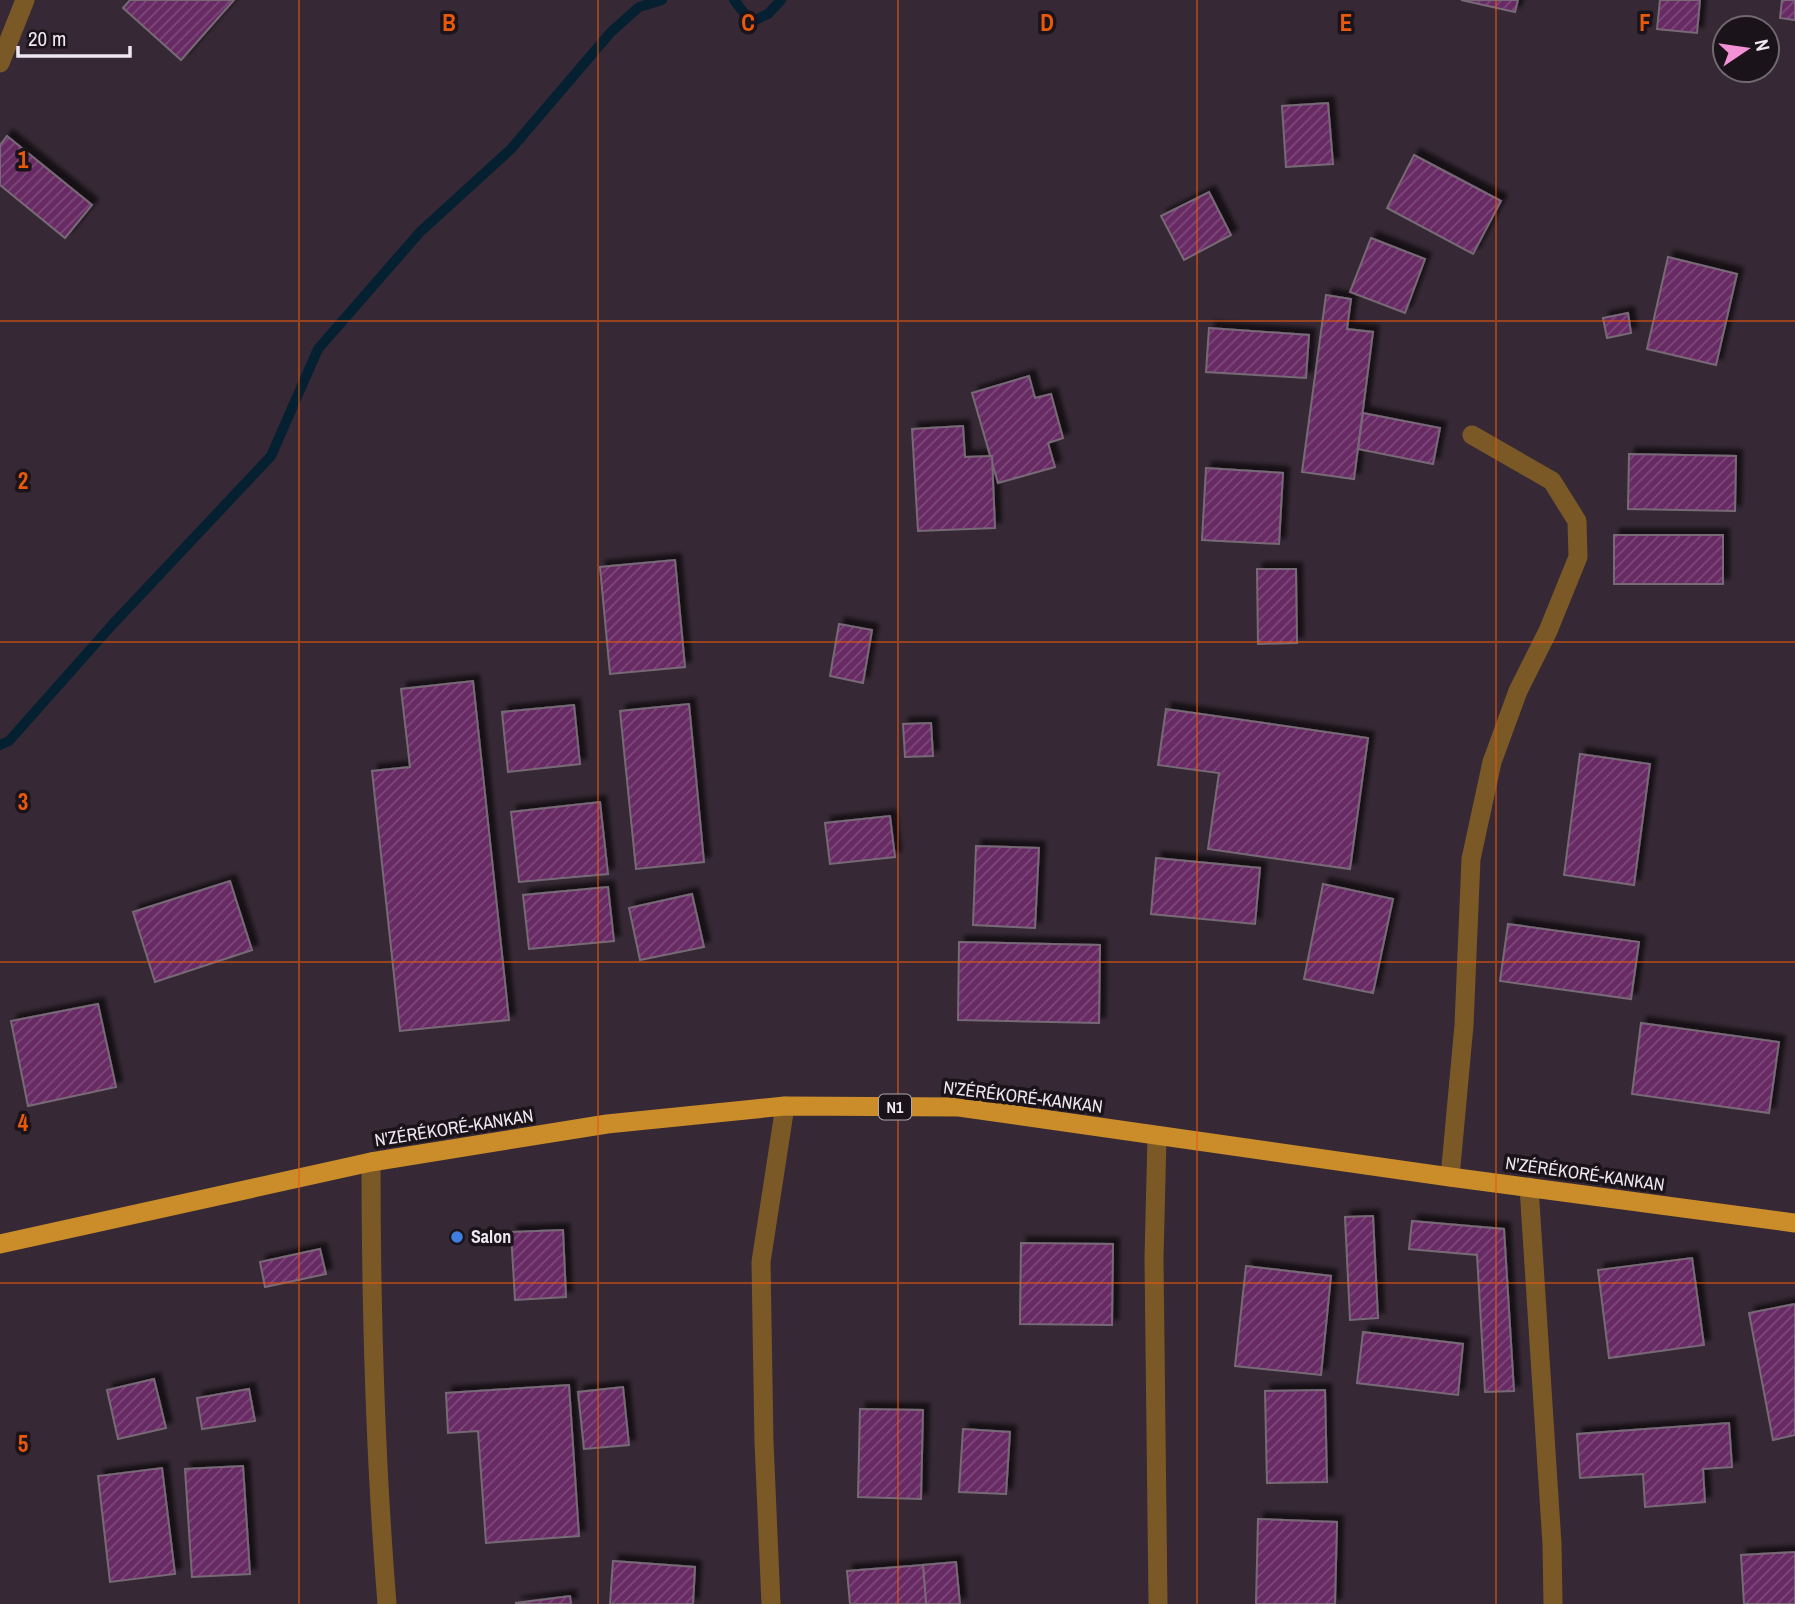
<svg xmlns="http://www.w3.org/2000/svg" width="1795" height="1604" viewBox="0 0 1795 1604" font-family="'Archivo Narrow',sans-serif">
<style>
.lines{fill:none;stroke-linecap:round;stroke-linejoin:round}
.stream{stroke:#042031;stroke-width:10}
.building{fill:url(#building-hatch);stroke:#786977;stroke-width:2;filter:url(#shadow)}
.minor{stroke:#7b5927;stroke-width:19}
.trunk{stroke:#cb8d2a;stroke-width:19}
.grid{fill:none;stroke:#e8590c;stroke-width:2;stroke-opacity:0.55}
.shop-dot{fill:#3f7fe0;stroke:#1a141a;stroke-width:2.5}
.labels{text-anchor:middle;stroke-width:7;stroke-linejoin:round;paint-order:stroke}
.shield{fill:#1a141a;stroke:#afa8af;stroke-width:2}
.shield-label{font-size:16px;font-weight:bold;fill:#efe7ef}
.street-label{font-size:18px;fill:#efe7ef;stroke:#1a141a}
.poi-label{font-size:18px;font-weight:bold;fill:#efe7ef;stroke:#1a141a;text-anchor:start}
.grid-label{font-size:23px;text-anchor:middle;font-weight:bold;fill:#e8590c;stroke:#1a141a;stroke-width:7;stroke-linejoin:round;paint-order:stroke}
</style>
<defs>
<pattern id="building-hatch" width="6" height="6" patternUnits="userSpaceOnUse" patternTransform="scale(1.75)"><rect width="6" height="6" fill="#672a64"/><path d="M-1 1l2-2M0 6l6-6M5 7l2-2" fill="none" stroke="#7d497a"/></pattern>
<filter id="shadow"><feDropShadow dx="6" dy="-6" stdDeviation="2" flood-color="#0009"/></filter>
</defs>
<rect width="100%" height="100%" fill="#362935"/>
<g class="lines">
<g class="stream">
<path d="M734,0L751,22L768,14L781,0"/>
<path d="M0,745L9,741L112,625L271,456L318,349L420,232L511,149L611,32L639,7L662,0"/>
</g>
</g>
<g class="building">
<path d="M130,0H234L181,60L123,8Z"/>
<path d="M1461,0H1518L1515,12Z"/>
<path d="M1660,0H1700L1697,33L1657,29Z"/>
<path d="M1782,0H1795V20L1780,18Z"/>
<path d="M1328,103L1333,164L1286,167L1282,106Z"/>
<path d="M7,136L92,205L65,238L0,185V145Z"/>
<path d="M1414,155L1501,201L1473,254L1387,208Z"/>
<path d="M1209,192L1231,235L1184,260L1161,216Z"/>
<path d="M1371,238L1425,259L1405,313L1350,292Z"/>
<path d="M1668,257L1737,274L1716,365L1647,349Z"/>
<path d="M1326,295L1351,299L1347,329L1373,332L1354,479L1302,472Z"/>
<path d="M1628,313L1631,333L1607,338L1603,318Z"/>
<path d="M1209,328L1309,335L1306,378L1206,372Z"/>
<path d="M1029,376L1035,398L1051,394L1063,438L1048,443L1055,467L998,483L972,393Z"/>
<path d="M1363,413L1440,428L1433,464L1358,449Z"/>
<path d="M963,426L965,457L992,456L995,528L918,531L912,429Z"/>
<path d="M1629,454L1736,456L1735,511L1628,509Z"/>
<path d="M1206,468L1283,473L1279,544L1202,540Z"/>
<rect x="1614" y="535" width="109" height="49"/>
<path d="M675,560L685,667L610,674L600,567Z"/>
<path d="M1257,569H1296L1297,643L1258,644Z"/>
<path d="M839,624L872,630L863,683L830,676Z"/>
<path d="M473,681L509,1020L400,1031L372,771L410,767L401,689Z"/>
<path d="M689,704L704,862L636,869L620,711Z"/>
<path d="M574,705L580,764L508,772L502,712Z"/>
<path d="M1166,709L1368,738L1350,869L1208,849L1219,773L1158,765Z"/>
<path d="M931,723L933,756L905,757L903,724Z"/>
<path d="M1580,754L1650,764L1634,885L1564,875Z"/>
<path d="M600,802L608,874L519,882L511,812Z"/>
<path d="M890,816L895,857L830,864L825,823Z"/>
<path d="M976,846L1039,848L1035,928L973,925Z"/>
<path d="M1156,858L1260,868L1255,924L1151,914Z"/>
<path d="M230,881L252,950L155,982L133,912Z"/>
<path d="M1323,884L1393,899L1373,993L1304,979Z"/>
<path d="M608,887L614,941L529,949L523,895Z"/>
<path d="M692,894L704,947L640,960L629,908Z"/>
<path d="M1508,924L1639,942L1631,999L1500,981Z"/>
<path d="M959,942L1100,945L1099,1023L958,1020Z"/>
<path d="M98,1004L116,1087L28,1106L11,1021Z"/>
<path d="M1641,1023L1779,1042L1769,1113L1632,1094Z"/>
<path d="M1373,1216L1378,1318L1350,1320L1345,1217Z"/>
<path d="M1412,1221L1504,1229L1514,1391L1485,1392L1477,1255L1409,1249Z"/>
<path d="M563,1230L566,1297L515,1300L511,1232Z"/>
<path d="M1021,1243L1113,1244L1112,1325L1020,1324Z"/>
<path d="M320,1249L326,1274L265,1287L260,1262Z"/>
<path d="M1692,1258L1704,1345L1609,1358L1598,1270Z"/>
<path d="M1246,1266L1331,1276L1321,1375L1235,1366Z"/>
<path d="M1795,1304V1435L1773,1440L1749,1313Z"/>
<path d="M1363,1332L1463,1344L1458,1395L1357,1383Z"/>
<path d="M154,1379L166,1428L118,1439L107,1390Z"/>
<path d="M569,1385L579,1536L486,1543L478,1431L448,1433L446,1393Z"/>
<path d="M623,1387L629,1445L584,1449L578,1392Z"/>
<path d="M249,1389L255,1421L202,1429L197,1398Z"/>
<path d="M1325,1390L1327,1482L1267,1483L1265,1391Z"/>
<path d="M860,1409L923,1410L921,1499L858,1497Z"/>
<path d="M1729,1423L1732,1467L1703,1469L1705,1502L1645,1507L1643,1474L1580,1478L1577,1434Z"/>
<path d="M963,1429L1010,1432L1006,1494L959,1492Z"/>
<path d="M243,1466L250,1574L192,1577L185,1469Z"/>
<path d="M162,1468L175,1574L110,1582L98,1476Z"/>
<path d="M1258,1519L1337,1522L1335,1604H1256Z"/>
<path d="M1795,1552V1604H1744L1741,1555Z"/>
<path d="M613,1561L695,1567L693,1604H610Z"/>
<path d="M956,1562L960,1604H926L923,1565Z"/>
<path d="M923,1565L926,1604H850L847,1571Z"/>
<path d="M570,1596L571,1604H516V1603Z"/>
</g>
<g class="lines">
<g class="minor">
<path d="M0,63L25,0"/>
<path d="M1157,1136L1154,1258L1158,1604"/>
<path d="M371,1162C371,1310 375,1457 387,1604"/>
<path d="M1450,1177L1464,1025L1471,859L1492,762L1518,691L1548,631L1578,557L1577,521L1552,481L1472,435"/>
<path d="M1529,1187L1552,1544L1553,1604"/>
<path d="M771,1604L764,1442L761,1262L785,1106"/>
</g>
<path class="trunk" d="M0,1244L371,1162L607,1124L785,1106L959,1107L1450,1177L1795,1223"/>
</g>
<path class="grid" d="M299,0V1604M598,0V1604M898,0V1604M1197,0V1604M1496,0V1604M0,321H1795M0,642H1795M0,962H1795M0,1283H1795"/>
<circle class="shop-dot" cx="457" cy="1237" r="7"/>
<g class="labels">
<rect class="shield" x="879" y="1094.5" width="32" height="25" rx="5"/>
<g class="shield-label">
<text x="895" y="1113">N1</text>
</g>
<g class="street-label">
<text transform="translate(1023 1097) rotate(7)" y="6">N'ZÉRÉKORÉ-KANKAN</text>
<text transform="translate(454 1128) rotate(-9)" y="6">N'ZÉRÉKORÉ-KANKAN</text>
<text transform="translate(1585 1174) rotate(8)" y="6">N'ZÉRÉKORÉ-KANKAN</text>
</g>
<g class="poi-label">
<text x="471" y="1243">Salon</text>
</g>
</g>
<g class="grid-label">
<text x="449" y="31">B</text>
<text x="748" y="31">C</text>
<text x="1047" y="31">D</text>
<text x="1346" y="31">E</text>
<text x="1645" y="31">F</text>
<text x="23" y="168">1</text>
<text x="23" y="489">2</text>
<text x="23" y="810">3</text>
<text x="23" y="1131">4</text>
<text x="23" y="1452">5</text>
</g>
<g transform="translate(1746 49) rotate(77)"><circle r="33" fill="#1a141a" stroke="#6f686f" stroke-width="2"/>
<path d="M0-5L12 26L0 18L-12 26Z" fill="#f391d6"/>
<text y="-10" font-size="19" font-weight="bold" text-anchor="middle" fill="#efe7ef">N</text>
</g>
<path d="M18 46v10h112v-10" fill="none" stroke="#efe7ef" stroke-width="3.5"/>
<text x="28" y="46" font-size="21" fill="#efe7ef" stroke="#1a141a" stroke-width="5" paint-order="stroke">20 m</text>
</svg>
